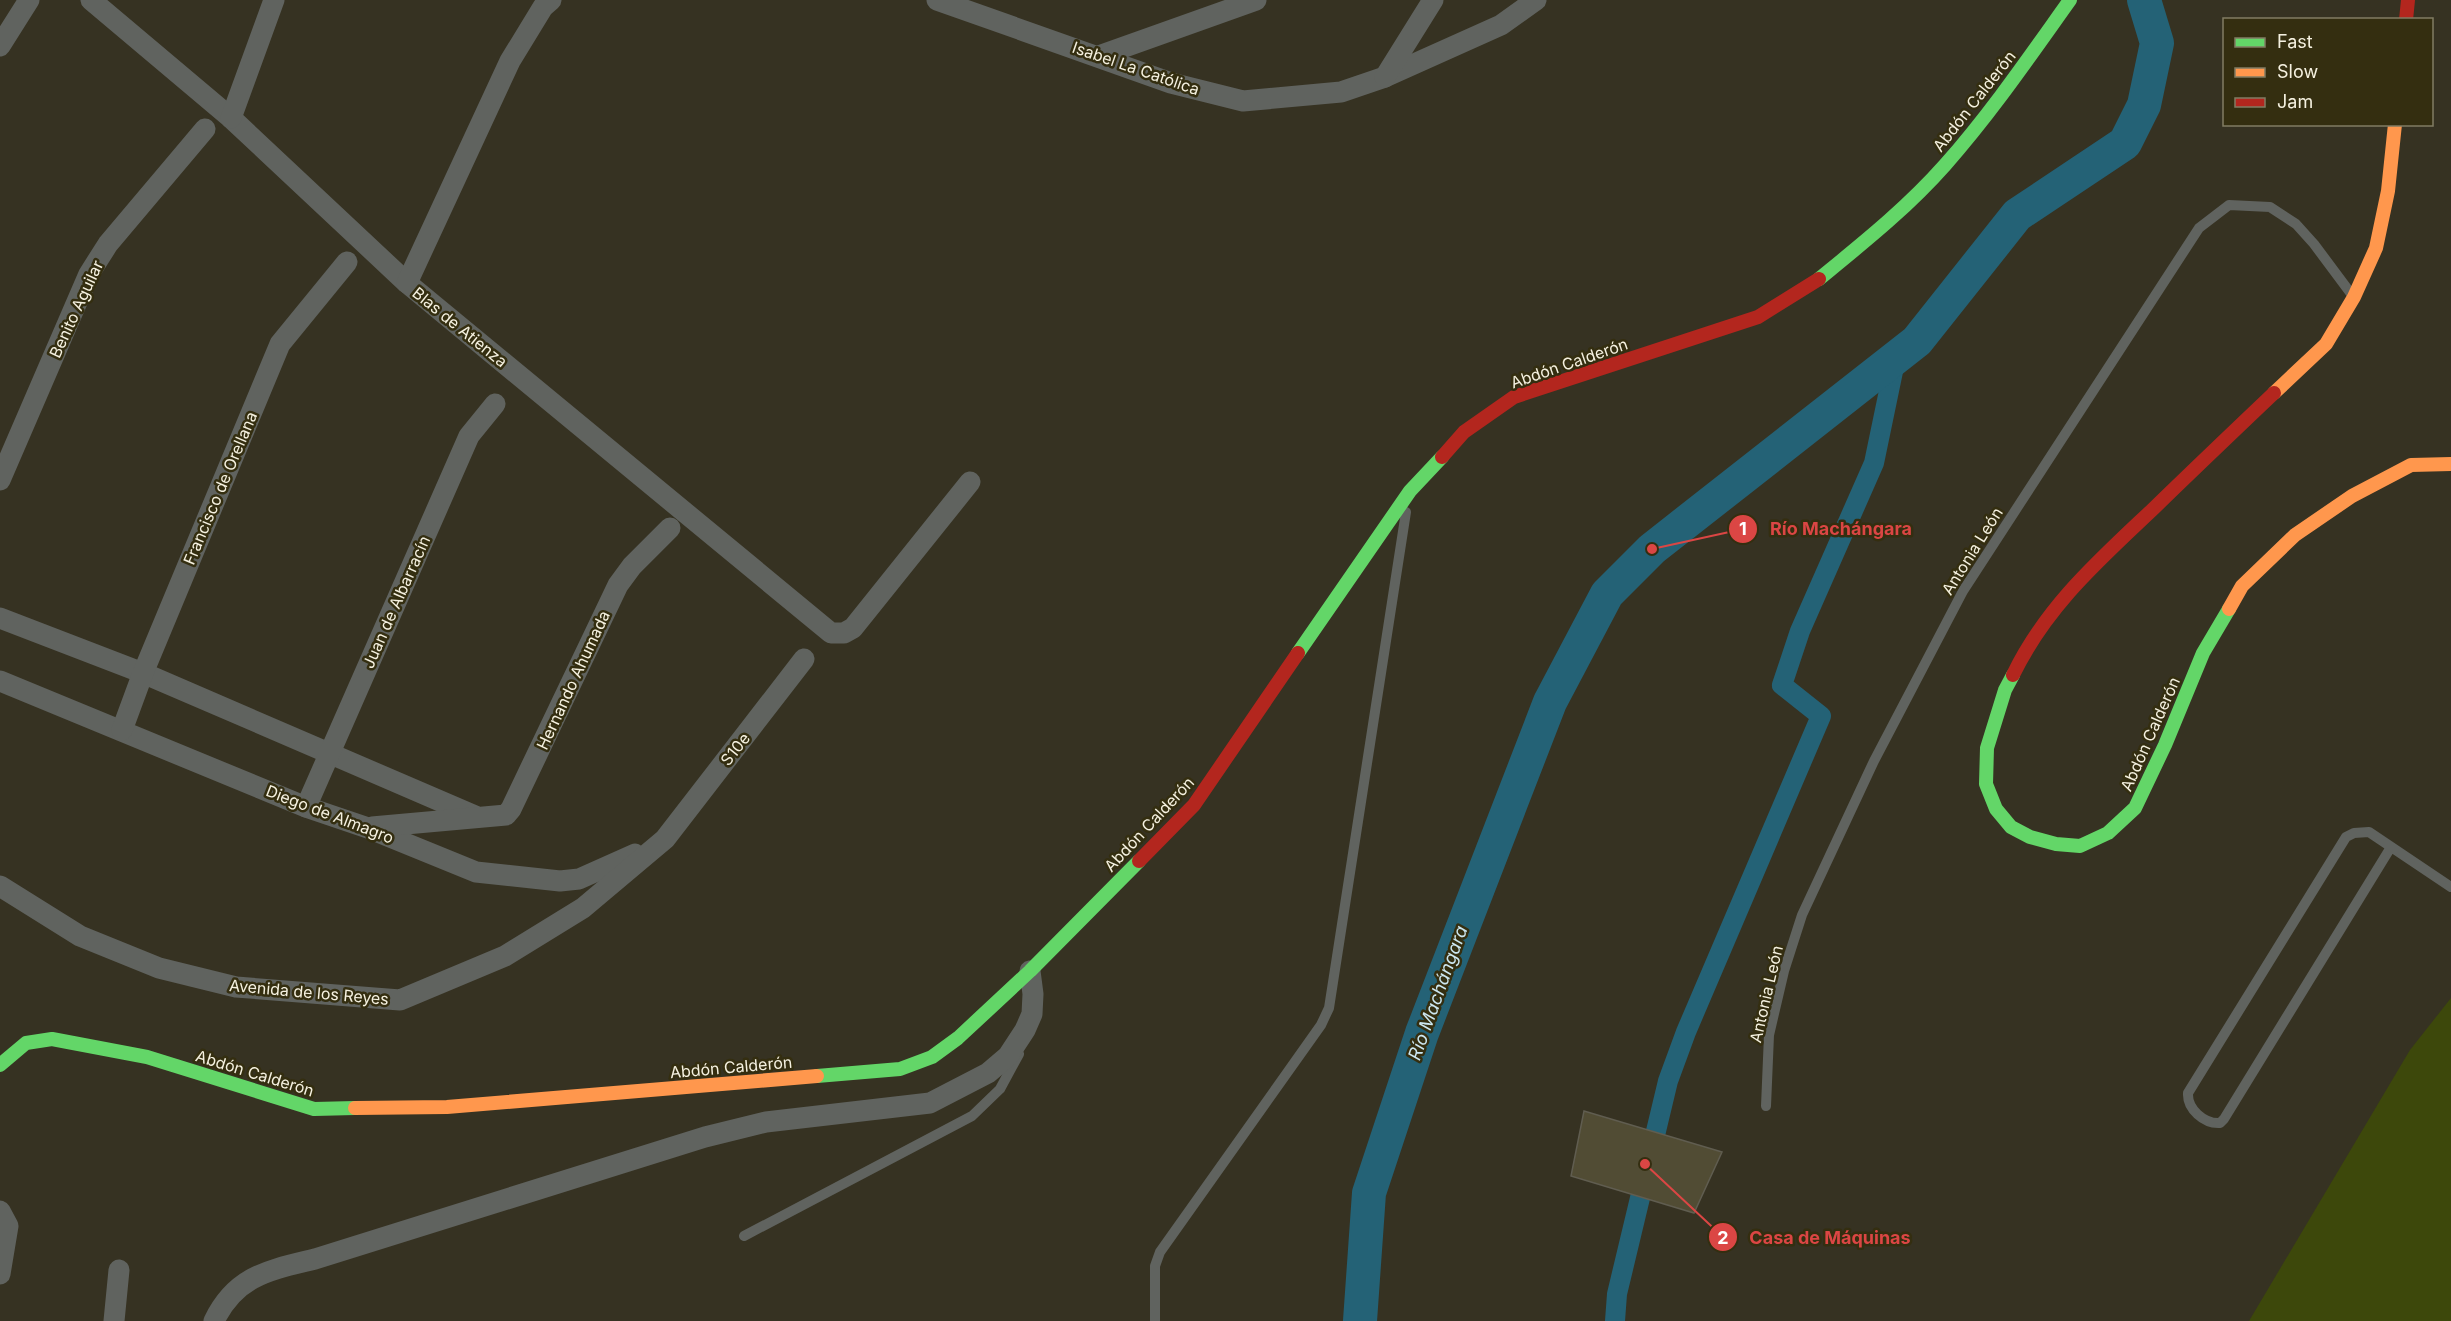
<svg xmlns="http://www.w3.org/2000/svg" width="2451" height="1321" viewBox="0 0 2451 1321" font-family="Inter,sans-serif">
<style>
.green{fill:#3d480b}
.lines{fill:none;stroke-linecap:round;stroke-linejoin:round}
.canal{stroke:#246276;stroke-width:20}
.river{stroke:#246276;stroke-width:34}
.building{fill:#514c34;stroke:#605d50;stroke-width:1.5}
.lane{stroke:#60635f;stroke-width:10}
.street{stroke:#60635f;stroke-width:21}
.fast{stroke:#63d668;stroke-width:14}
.slow{stroke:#ff974d;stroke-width:14}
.jam{stroke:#b3261e;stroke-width:14}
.labels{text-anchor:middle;stroke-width:5;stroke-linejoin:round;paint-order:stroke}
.street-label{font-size:16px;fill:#f5f1e0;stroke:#342e10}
.water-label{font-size:18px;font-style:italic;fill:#cce7f1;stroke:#342e10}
.leader{fill:none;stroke:#db4644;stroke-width:2}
.callout-dot{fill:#db4644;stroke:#342e10;stroke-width:2}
.mark-label{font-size:18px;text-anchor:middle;font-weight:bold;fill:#fff}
.callout-label{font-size:18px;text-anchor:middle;font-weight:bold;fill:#db4644;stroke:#342e10;stroke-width:5;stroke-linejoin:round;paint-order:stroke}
</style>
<rect width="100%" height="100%" fill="#363222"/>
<path class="green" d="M2451,998V1321H2249L2410,1050Z"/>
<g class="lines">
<path class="canal" d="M1615,1321L1617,1294L1668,1081L1686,1032L1821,716L1782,685L1800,631L1874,463L1896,357"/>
<path class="river" d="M1360,1321L1369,1193L1422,1033L1550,702L1607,594L1652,549L1917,341L2017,215L2125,143L2144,105L2157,43L2144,0"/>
</g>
<path class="building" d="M1584,1111L1722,1152L1694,1213L1571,1176Z"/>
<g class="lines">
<g class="lane">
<path d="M2391,847L2224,1119L2220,1123C2204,1124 2187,1109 2188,1093L2346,837L2354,833L2369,832L2451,887"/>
<path d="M1766,1106L1769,1035L1784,971L1802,915L1874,761L1963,591L2199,228L2229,205L2270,207L2296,224L2314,244L2352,295"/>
<path d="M744,1236L972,1116L1000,1089L1019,1054"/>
<path d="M1155,1321V1266L1160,1252L1321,1025L1329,1008L1406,512"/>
</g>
<g class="street">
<path d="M91,0L231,118L407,283L831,633H844L853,628L970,482"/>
<path d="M937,0L1171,83L1243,101L1341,92L1385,77L1501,25L1536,0"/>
<path d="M0,46L29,0"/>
<path d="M1099,56L1256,0"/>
<path d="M1385,77L1433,0"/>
<path d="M231,118L274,0"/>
<path d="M407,283L510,61L543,7L551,0"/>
<path d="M0,480L89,274L108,244L205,129"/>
<path d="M0,618L143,673L475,816"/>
<path d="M0,681L306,807L368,828L476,872L560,881L579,879L635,854"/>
<path d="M122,730L143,673L280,344L347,262"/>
<path d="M306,807L469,436L495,404"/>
<path d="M372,827L506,815L511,809L618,585L632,566L670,528"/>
<path d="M0,886L80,936L159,968L236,987L400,1000L505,956L583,908L665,839L804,659"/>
<path d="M0,1211L8,1226L0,1274"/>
<path d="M114,1321L119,1270"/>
<path d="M214,1321C236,1275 270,1270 315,1259L705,1137L766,1122L930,1103L988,1073L1008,1056L1025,1030L1032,1014L1033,994L1030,971"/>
</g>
<g class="fast">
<path d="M1819,279C1863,243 1907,208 1945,165C1991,113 2030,56 2070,0"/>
<path d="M1298,653L1410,491L1442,457"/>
<path d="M2013,675L2005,690L1987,748L1986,784L1996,809L2011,827L2030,837L2056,844L2080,846L2108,833L2135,808L2165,745L2203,653L2229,609"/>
<path d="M0,1065L26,1043L52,1039L147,1057L314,1109L355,1108"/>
<path d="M817,1076L900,1069L932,1057L958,1038L1030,971L1139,861"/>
</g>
<g class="slow">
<path d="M2274,393L2326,344L2354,297L2376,248L2388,191L2395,124"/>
<path d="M2229,609L2242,586L2295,535L2352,496L2411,465L2451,464"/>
<path d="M355,1108L447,1107L817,1076"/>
</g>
<g class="jam">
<path d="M2406,20L2408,0"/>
<path d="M1442,457L1464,432L1514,397L1758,317L1819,279"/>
<path d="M2013,675C2046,607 2097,562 2151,511C2192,471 2233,432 2274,393"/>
<path d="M1139,861L1194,805L1298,653"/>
</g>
</g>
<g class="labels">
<g class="street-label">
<text transform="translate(1136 68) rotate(19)" y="6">Isabel La Católica</text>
<text transform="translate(1974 101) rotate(-52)" y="6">Abdón Calderón</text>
<text transform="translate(76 309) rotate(-65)" y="6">Benito Aguilar</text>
<text transform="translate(460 327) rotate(39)" y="6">Blas de Atienza</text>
<text transform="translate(1569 363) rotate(-19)" y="6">Abdón Calderón</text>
<text transform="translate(220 488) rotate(-67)" y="6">Francisco de Orellana</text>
<text transform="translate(1972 551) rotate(-58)" y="6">Antonia León</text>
<text transform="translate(396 602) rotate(-66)" y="6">Juan de Albarracín</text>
<text transform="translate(573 680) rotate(-65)" y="6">Hernando Ahumada</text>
<text transform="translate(2150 734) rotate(-66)" y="6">Abdón Calderón</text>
<text transform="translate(735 749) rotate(-52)" y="6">S10e</text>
<text transform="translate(330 814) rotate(21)" y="6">Diego de Almagro</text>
<text transform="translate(1149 824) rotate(-47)" y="6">Abdón Calderón</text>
<text transform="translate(309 992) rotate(5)" y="6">Avenida de los Reyes</text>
<text transform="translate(1766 994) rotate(-77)" y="6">Antonia León</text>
<text transform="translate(731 1067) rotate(-5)" y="6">Abdón Calderón</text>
<text transform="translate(255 1073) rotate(17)" y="6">Abdón Calderón</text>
</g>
<g class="water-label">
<text transform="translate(1438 993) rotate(-70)" y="6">Río Machángara</text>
</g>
</g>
<path class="leader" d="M1652 549L1743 529M1645 1164L1723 1237"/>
<g class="callout-dot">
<circle cx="1652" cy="549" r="6"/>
<circle cx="1645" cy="1164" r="6"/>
<circle cx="1743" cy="529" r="15"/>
<circle cx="1723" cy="1237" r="15"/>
</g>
<g class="mark-label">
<text x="1743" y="535">1</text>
<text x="1723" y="1244">2</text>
</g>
<g class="callout-label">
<text x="1841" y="535">Río Machángara</text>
<text x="1830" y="1244">Casa de Máquinas</text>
</g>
<rect x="2223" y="18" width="210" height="108" fill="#342e10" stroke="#817c63" stroke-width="1.5"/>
<rect x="2235" y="38" width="30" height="9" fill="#63d668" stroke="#817c63" stroke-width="1.5"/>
<text x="2277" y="48" font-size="18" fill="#f5f1e0">Fast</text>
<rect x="2235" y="68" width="30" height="9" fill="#ff974d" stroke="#817c63" stroke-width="1.5"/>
<text x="2277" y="78" font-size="18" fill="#f5f1e0">Slow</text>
<rect x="2235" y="98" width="30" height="9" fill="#b3261e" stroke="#817c63" stroke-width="1.5"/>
<text x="2277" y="108" font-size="18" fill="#f5f1e0">Jam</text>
</svg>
